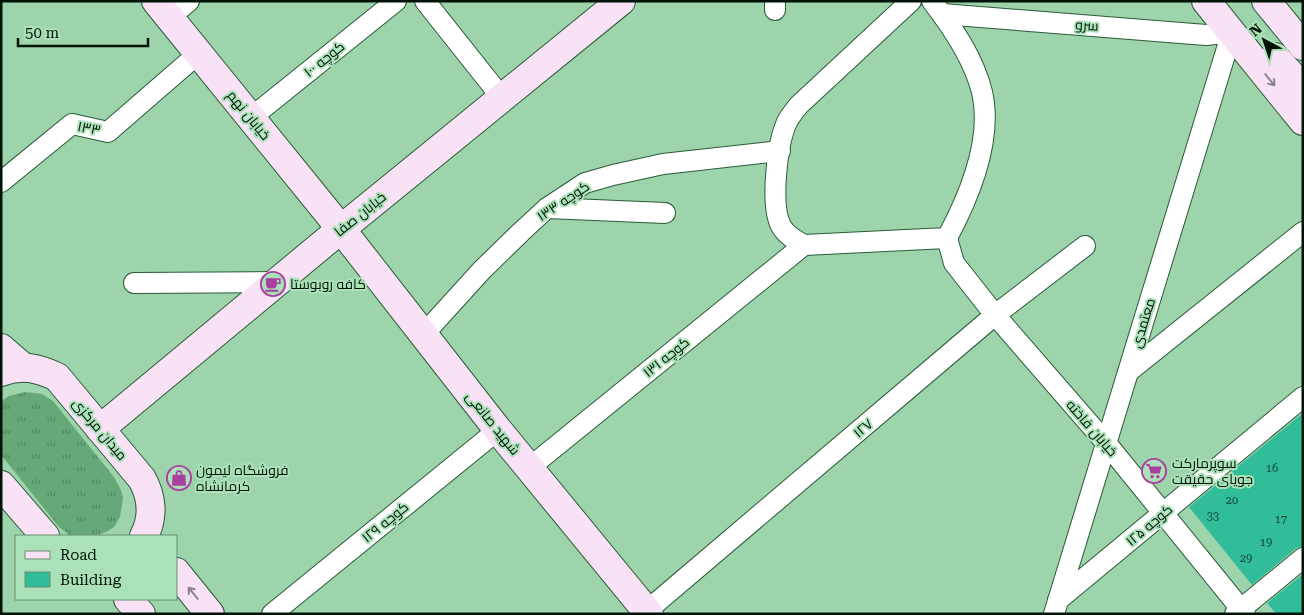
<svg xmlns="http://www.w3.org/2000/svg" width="1304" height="615" viewBox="0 0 1304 615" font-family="'Roboto Serif',Cairo,serif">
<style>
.grass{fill:url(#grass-tufts)}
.building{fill:#31bd9a}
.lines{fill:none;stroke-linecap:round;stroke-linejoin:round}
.street-casing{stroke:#295b38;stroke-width:22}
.secondary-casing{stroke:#295b38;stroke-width:30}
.street{stroke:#fff;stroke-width:20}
.secondary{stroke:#f9e1f6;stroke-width:28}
.oneway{stroke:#89848a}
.labels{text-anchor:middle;stroke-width:4;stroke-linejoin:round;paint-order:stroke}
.number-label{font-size:11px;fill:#0d3e2b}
.street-label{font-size:14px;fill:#011306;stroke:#abe1b8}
.poi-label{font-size:14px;fill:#011306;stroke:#abe1b8;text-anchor:start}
</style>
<defs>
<pattern id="grass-tufts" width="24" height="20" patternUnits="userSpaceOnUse" patternTransform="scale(1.25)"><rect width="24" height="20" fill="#67a878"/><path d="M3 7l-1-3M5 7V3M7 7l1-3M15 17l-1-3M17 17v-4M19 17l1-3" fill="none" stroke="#528860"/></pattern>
</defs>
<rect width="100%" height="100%" fill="#9ed4ab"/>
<path class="grass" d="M25,392L42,394L53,401L114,477L121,490L123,498L120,517L114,527L108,531L96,536H71L59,527L1,455V401L9,396Z"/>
<g class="building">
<path d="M1303,413V546L1295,549L1252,585L1189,507Z"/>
<path d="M1303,574V614H1276L1267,603Z"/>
</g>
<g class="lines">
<defs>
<g id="street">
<path d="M425,1L502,98"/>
<path d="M911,1L799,105C795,110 791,115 788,120C777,141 770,205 781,226C786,235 795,240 804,245L947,238C969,197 993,139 982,92C974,59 953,28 932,1"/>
<path d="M775,10V1"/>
<path d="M942,14L1206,35L1232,32L1054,614"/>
<path d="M170,17L189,1"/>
<path d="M252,117L396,1"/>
<path d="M1,182L72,124L108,132L199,53"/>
<path d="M547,208L665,213"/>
<path d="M947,238L954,263L995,315L1107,444L1245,614"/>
<path d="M134,283L278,282"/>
<path d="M423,335L482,270L521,232L547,208L585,183L613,175L663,164L780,151"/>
<path d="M1128,372L1303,232"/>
<path d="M529,468L804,245"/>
<path d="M1058,600L1303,397"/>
<path d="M272,614L498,430"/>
<path d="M643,614L995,315L1085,246"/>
<path d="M1235,614L1303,558"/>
</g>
<g id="secondary">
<path d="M156,1L341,229L498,430L649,614"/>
<path d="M1206,1L1303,121"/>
<path d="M1266,1L1303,46"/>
<path d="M1275,57L1303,88"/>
<path d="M1,348L23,367"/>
<path d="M1,372C22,364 38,368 57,377L142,479C152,497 154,517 144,536"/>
<path d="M100,429L341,229L621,1"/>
<path d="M1,485L45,536"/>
<path d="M176,572L210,614"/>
<path d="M128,599L141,614"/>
</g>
</defs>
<use href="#street" class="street-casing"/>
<use href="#secondary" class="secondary-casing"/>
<use href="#street" class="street"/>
<use href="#secondary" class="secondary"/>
</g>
<defs><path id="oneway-shaft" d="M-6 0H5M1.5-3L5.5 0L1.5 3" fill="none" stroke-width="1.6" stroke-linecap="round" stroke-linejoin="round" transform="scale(1.25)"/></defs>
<g class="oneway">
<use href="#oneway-shaft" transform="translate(1270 80) rotate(51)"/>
<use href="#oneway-shaft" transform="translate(193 593) rotate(-129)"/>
</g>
<defs>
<symbol id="cafe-ring" viewBox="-11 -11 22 22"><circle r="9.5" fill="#abe1b8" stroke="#aa3fa0" stroke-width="1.5"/><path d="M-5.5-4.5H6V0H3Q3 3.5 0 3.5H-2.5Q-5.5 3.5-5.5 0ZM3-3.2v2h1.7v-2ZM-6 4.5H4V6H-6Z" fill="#aa3fa0"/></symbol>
<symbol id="supermarket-ring" viewBox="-11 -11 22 22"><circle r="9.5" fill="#abe1b8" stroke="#aa3fa0" stroke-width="1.5"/><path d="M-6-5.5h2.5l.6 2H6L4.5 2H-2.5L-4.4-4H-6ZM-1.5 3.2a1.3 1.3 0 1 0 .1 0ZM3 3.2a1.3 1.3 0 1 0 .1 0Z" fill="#aa3fa0"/></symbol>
<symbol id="shop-ring" viewBox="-11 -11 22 22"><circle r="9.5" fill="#abe1b8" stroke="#aa3fa0" stroke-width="1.5"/><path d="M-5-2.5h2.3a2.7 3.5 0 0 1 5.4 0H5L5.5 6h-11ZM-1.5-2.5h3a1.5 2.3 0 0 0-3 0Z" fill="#aa3fa0"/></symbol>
</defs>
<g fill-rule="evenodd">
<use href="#cafe-ring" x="259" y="270" width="28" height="28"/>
<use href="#supermarket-ring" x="1140" y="457" width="28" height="28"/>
<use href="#shop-ring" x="165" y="464" width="28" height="28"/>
</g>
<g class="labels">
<g class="number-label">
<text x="1272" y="472">16</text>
<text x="1232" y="504">20</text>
<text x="1213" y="520">33</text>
<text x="1281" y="523">17</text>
<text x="1266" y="546">19</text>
<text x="1246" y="562">29</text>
</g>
<g class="street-label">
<text transform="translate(1087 25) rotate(4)" y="5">سرو</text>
<text transform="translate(324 59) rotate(-39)" y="5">کوچه ۱۰۰</text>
<text transform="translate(249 115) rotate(51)" y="5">خیابان نهم</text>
<text transform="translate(89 128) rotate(11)" y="5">۱۳۳</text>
<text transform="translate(563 201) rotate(-34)" y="5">کوچه ۱۳۳</text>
<text transform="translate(360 214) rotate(-39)" y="5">خیابان صفا</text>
<text transform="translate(1143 323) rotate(-73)" y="5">معتمدی</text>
<text transform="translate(666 357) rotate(-39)" y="5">کوچه ۱۳۱</text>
<text transform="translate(493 423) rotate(51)" y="5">شهید صانعی</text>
<text transform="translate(863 428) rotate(-40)" y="5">۱۲۷</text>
<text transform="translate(1092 428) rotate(49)" y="5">خیابان فاخته</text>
<text transform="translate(100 429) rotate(50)" y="5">میدان مرکزی</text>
<text transform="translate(385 522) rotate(-39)" y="5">کوچه ۱۲۹</text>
<text transform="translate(1149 525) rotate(-40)" y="5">کوچه ۱۲۵</text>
</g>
<g class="poi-label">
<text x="290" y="289">کافه روبوستا</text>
<text x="1172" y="468">سوپرمارکت<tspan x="1172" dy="16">جویای حقیقت</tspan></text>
<text x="196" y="475">فروشگاه لیمون<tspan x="196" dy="16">کرمانشاه</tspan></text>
</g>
</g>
<rect width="1304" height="615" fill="none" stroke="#011306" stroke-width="5"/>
<rect x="15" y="535" width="162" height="65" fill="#abe1b8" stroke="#678f71"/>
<rect x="25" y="551" width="25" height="8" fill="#f9e1f6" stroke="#678f71"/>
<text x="60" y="560" font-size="15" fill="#011306">Road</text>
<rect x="25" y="572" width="25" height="15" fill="#31bd9a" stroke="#678f71"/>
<text x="60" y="585" font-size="15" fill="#011306">Building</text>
<g transform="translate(1264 40) rotate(320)" stroke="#abe1b8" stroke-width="4" paint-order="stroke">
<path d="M0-4L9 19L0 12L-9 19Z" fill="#011306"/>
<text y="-8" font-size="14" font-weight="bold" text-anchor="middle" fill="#011306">N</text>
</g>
<path d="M18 38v8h130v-8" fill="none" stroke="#011306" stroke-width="2.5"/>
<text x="25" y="38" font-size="15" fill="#011306" stroke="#abe1b8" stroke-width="4" paint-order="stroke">50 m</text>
</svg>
